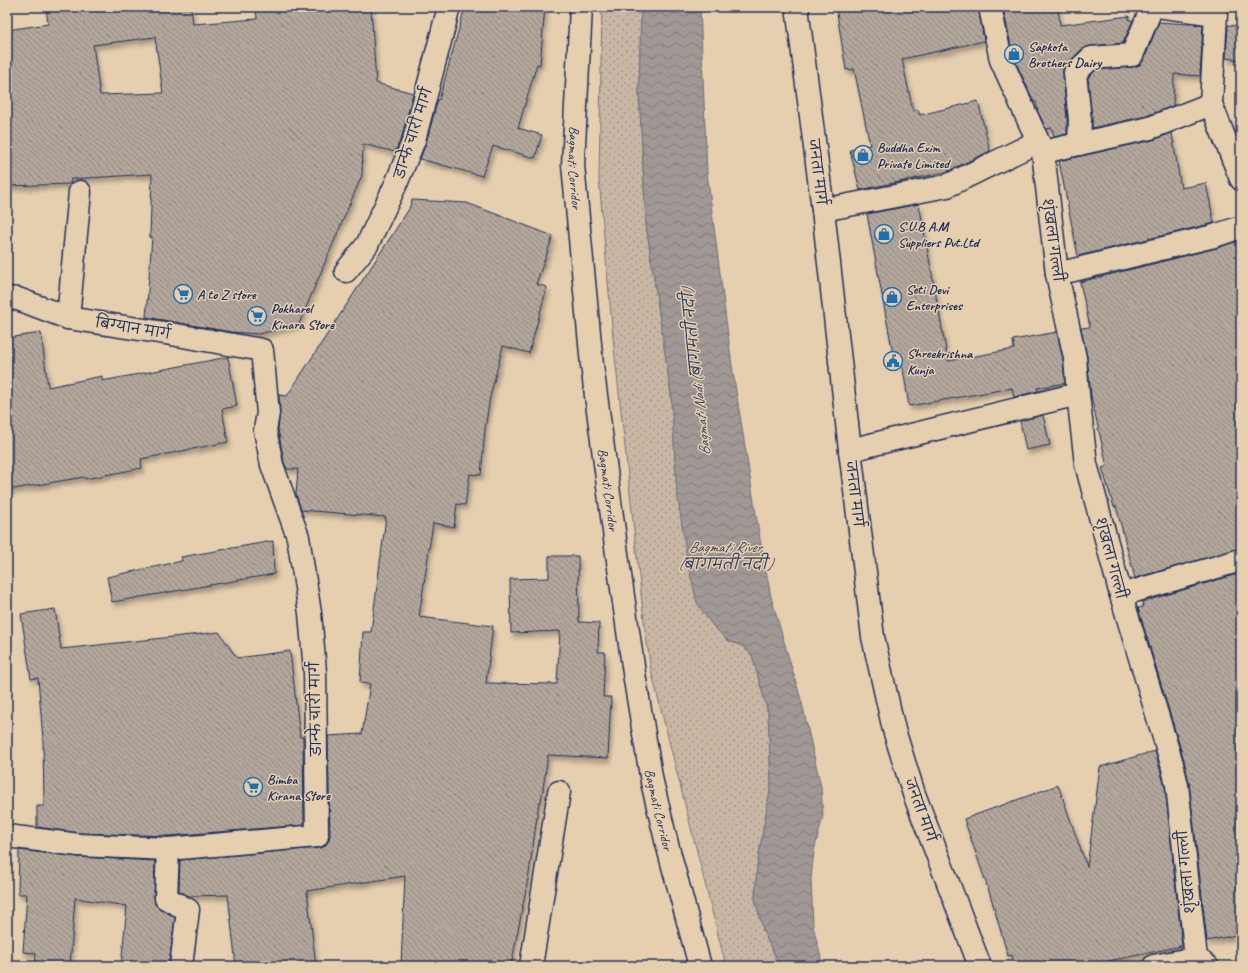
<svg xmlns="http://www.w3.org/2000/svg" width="1248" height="973" viewBox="0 0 1248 973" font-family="Caveat,'Playpen Sans Deva',sans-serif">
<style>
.grass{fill:url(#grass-dots);stroke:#727380}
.water{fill:url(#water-waves);stroke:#6b6e7e}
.building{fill:url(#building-back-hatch);stroke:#1b2f5e;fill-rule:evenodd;filter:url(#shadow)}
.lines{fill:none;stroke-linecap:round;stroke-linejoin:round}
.minor-casing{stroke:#1b2f5e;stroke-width:25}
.secondary-casing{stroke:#1b2f5e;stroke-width:25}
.minor{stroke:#e6cfaf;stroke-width:22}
.secondary{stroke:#e6cfaf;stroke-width:22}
.labels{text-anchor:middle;stroke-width:3;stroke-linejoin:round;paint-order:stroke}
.poi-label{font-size:14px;font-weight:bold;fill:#1b2f5e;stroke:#e6cfaf;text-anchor:start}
.street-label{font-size:14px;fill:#1b2f5e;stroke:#e6cfaf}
.water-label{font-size:15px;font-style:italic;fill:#2f3f66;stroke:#e6cfaf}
</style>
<defs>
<pattern id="grass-dots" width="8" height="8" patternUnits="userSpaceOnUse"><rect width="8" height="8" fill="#c9b7a3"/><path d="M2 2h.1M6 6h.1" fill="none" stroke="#a29588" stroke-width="1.8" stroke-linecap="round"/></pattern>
<pattern id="water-waves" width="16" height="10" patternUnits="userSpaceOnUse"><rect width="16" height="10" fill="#a09894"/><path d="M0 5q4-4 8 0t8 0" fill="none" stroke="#827c7c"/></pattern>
<pattern id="building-back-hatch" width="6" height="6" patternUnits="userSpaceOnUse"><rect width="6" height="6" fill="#b3a79b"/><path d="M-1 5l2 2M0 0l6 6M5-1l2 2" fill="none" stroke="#918882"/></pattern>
<filter id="shadow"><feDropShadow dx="2.5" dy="4.5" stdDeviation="2" flood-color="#0004"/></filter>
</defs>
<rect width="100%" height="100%" fill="#e6cfaf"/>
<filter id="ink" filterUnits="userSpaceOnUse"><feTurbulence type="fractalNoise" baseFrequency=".025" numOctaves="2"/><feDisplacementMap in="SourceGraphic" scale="8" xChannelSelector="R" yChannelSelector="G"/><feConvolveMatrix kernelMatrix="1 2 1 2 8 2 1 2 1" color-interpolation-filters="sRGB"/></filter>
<g filter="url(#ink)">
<path class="grass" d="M602,7H641L639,91L646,224L671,394L677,492L727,640L742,646L752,655L768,712L771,784L757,866L755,899L764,933L780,966H726L651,670L645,630L613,338L599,179Z"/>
<path class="water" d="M641,7H700L707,173L732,366L760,539L771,597L802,703L821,787L823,816L814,851L811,878L813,926L823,966H780L764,933L755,899L757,866L771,784L768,712L752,655L742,646L727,640L713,626L697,603L687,559L677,492L671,394L646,224L639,91Z"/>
<g class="building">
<path d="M46,7H191L193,24L257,19L256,7H371L376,83L413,93L402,136L395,152L363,144L362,175L299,324L259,334L231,332L146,317L152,237H150L152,174L71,179L70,184L7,186V30L48,24ZM155,37L163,93L100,95L93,45Z"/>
<path d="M465,7H545L540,65L537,64L518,128L542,135L535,158L493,146L482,176L420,159L426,143L438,99L439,100Z"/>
<path d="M836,7H978L984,41L902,59L913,111L918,109L920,115L978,101L990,151L946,172L860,190L850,150L870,145L854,69L846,70Z"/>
<path d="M1003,7H1058L1060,25L1129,16V20H1133L1123,43L1090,46L1082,49L1063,68V74L1067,120V134L1054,137L1052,128L1046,129L1038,112L1036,102H1034L1013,56Z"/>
<path d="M1159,22L1203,25L1200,76L1174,74L1173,106L1146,116L1092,128V119L1088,78L1096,70L1133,67L1140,65L1144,60Z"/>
<path d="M1228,25L1241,26V60L1226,58Z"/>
<path d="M1172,133L1181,188L1206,183L1214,223L1078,256L1059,161L1153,140Z"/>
<path d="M412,200L467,203L553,236L536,284L547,287L529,353L503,346L490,397L485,429L481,475L470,474L465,505L457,504L454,527L433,523L419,617L493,626L486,683L557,684L560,631L511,633L510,579L549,578V556H578L579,622L599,623L598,652H605L603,697H611L608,758L548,755L541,802H539L529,874L511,966H401L405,876L307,891L316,966H236L228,895L189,896L179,891L180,860L318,848L324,847L328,842L330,836L328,736L362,734L370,684L360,683L363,632H371L386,517L301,510L296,494L298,469H287L284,462L278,429L280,412L279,395L287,396L409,209Z"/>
<path d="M919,204L948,361L1014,349L1013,340L1057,332L1063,360L1065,383L1037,388L1038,391L1014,397L1012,388L909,406L902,363L895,365L867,214Z"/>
<path d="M1241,240V548L1135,578L1116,506L1114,507L1102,468L1107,466L1091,396L1087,357L1081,328L1090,327L1080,282L1217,248Z"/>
<path d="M41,333L48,387L102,376V381L228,357L237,406L222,409L228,442L141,459L142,468L85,479L84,477L7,490V338Z"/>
<path d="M1043,415L1050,445L1026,450L1020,421Z"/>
<path d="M273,541L274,574L112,602L107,577L182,561L181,557Z"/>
<path d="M1241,573V934L1207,941L1189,782L1184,760L1138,608L1143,607L1142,602Z"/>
<path d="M55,609L61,649L219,632L237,658L290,651L300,737H303L304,825L168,836L80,833L37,827V806H44L43,739L38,678L31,679L21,614Z"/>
<path d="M1155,751L1165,787L1182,946L1084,966H1015L1012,955L1008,956L990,894L964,819L1058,785L1087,867L1100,767Z"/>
<path d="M19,850L78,857L155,861L154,897L155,904L160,909L175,917L169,966H121L127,906L75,898L70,966H35L36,953L23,952L27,894H18Z"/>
</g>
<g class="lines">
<defs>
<g id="minor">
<path d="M990,7L1001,60L1043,152L1057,274L1075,358L1078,394L1086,464L1121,595L1172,764L1177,785L1196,958L1207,966"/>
<path d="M1164,7L1216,14L1211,104"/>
<path d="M1079,144L1080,120L1075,73L1091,58L1132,55L1152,7"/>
<path d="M1043,152L1150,128L1211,104L1241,179"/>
<path d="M823,210L947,186L1037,142"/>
<path d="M346,271L367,245L396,184L414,140L449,7"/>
<path d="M1057,274L1214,236L1241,227"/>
<path d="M7,298L18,299L68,318L171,334L262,350L268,413L265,430L272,465L298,537L310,613L315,672L317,836L168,849L79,845L7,836"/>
<path d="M68,318L80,192"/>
<path d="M850,450L1078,394"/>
<path d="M1121,595L1241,560"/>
<path d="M168,849L166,898L188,910L181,966"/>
<path d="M531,966L559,792"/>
<path d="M1154,966L1196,958"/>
</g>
<g id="secondary">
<path id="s1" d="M581,7L573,165L592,365L617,554L635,680L652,782L667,844L700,966"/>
<path d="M797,7L823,210L850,450L873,637L894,730L914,794L980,966"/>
</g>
</defs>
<use href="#minor" class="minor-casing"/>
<use href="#secondary" class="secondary-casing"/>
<use href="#minor" class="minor"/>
<use href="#secondary" class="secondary"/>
</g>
</g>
<defs>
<symbol id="shop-ring" viewBox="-11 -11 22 22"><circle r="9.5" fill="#e6cfaf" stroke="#1f6fb2" stroke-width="1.5"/><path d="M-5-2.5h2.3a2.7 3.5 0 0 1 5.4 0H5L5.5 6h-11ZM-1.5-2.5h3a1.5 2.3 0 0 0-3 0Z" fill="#1f6fb2"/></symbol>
<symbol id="supermarket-ring" viewBox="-11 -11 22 22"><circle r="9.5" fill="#e6cfaf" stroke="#1f6fb2" stroke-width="1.5"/><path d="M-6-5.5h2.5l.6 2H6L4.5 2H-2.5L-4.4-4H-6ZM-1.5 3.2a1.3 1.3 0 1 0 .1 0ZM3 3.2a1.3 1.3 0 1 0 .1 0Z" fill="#1f6fb2"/></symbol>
<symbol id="civic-ring" viewBox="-11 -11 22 22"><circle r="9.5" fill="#e6cfaf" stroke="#1f6fb2" stroke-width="1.5"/><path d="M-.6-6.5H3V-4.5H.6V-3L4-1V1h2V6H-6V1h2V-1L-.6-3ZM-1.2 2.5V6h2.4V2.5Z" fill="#1f6fb2"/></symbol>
</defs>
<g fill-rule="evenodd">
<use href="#shop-ring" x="1003" y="43" width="22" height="22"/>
<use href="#shop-ring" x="852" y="144" width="22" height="22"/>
<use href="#shop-ring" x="873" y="223" width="22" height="22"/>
<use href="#supermarket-ring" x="172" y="283" width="22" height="22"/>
<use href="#shop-ring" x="881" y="286" width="22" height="22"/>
<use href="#supermarket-ring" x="246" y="305" width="22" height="22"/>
<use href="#civic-ring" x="882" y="350" width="22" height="22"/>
<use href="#supermarket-ring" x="242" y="776" width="22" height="22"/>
</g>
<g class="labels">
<g class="poi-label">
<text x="1028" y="51">Sapkota<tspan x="1028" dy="16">Brothers Dairy</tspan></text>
<text x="877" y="152">Buddha Exim<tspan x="877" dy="16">Private Limited</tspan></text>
<text x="898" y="231">S.U.B A.M<tspan x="898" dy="16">Suppliers Pvt.Ltd</tspan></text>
<text x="906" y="294">Seti Devi<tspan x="906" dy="16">Enterprises</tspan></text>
<text x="197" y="299">A to Z store</text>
<text x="271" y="313">Pokharel<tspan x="271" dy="16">Kinara Store</tspan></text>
<text x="907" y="358">Shreekrishna<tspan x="907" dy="16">Kunja</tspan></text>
<text x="267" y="784">Bimba<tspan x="267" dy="16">Kirana Store</tspan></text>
</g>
<g class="street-label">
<text transform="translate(413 133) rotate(-72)" y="5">डान्फे चारी मार्ग</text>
<text dy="5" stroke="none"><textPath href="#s1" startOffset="161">Bagmati Corridor</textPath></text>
<text transform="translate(818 172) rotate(83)" y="5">जनता मार्ग</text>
<text transform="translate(1053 240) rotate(82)" y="5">शृंखला गल्ली</text>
<text transform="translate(133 328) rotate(9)" y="5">बिग्यान मार्ग</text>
<text dy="5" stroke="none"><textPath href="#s1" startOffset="485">Bagmati Corridor</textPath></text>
<text transform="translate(855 494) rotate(83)" y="5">जनता मार्ग</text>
<text transform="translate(1111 558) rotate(75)" y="5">शृंखला गल्ली</text>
<text transform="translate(315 709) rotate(-91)" y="5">डान्फे चारी मार्ग</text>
<text dy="5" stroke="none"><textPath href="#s1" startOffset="809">Bagmati Corridor</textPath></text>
<text transform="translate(921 810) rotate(70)" y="5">जनता मार्ग</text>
<text transform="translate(1186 872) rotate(-96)" y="5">शृंखला गल्ली</text>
</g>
<g class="water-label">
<text transform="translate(696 372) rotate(-96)" y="5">Bagmati Nadi (बागमती नदी)</text>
<text x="725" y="552">Bagmati River<tspan x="725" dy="17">(बागमती नदी)</tspan></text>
</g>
</g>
<rect width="1248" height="973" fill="none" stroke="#e6cfaf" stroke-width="24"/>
<rect x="12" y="12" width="1224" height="949" fill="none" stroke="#1b2f5e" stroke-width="1.5" filter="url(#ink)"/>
</svg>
